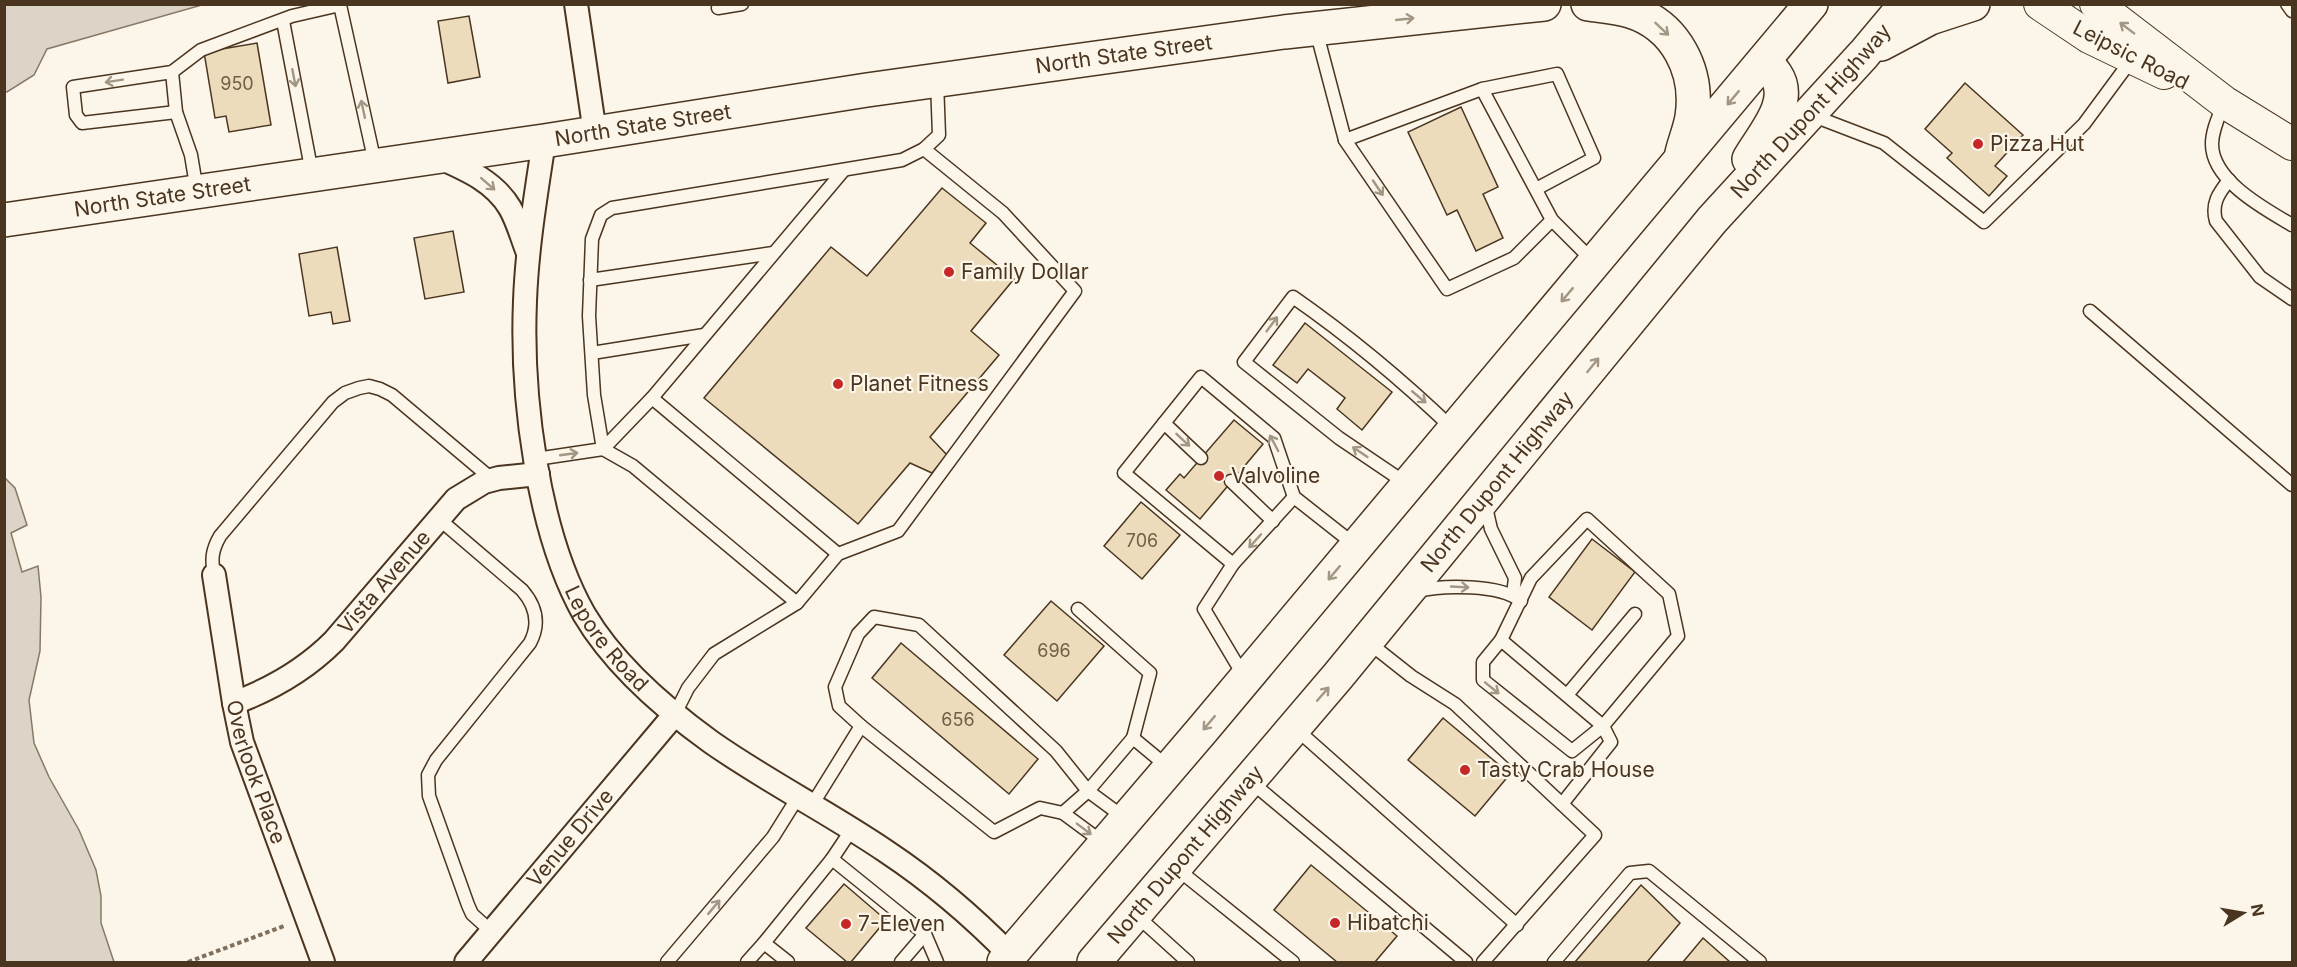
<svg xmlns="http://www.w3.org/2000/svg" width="2297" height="967" viewBox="0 0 2297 967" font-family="Inter,sans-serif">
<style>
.water{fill:#dcd4c6;stroke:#887966;stroke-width:1.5}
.building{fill:#ecdcbc;stroke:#4a3520;stroke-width:1.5}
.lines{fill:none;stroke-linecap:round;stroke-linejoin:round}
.lane-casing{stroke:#4a3520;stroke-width:15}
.street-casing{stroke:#4a3520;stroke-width:26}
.secondary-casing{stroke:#4a3520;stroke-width:34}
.primary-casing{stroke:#4a3520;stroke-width:36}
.highway-casing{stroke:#4a3520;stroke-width:36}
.path{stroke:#7f6f5c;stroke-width:4;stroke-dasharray:4.5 3;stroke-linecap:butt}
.lane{stroke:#fbf6e9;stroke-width:12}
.street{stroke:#fbf6e9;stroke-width:22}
.secondary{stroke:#fbf6e9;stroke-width:32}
.primary{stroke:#fbf6e9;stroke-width:33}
.highway{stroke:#fbf6e9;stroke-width:33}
.oneway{stroke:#a29684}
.poi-dot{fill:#c62828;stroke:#fbf6e9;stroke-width:2}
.labels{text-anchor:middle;stroke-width:4.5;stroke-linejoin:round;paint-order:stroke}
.number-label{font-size:18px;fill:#725f47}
.street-label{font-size:21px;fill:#4a3520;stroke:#fbf6e9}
.poi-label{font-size:21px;fill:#4a3520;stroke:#fbf6e9;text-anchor:start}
</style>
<rect width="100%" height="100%" fill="#fbf6e9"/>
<g class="water">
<path d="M5,4H202V5L47,49L34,75L7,92L4,91Z"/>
<path d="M5,478L15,488L27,525L11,533L22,572L38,566L41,597L40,651L29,700L34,743L49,777L79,830L96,870L101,896V923L114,962H5Z"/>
</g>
<g class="building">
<path d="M469,16L480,77L448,83L438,21Z"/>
<path d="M257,43L271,125L229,132L226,116L215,118L204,52Z"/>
<path d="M1965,83L2023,135L1995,166L2007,176L1989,196L1947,158L1952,153L1925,129Z"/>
<path d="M1461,107L1498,187L1483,194L1503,238L1476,251L1457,210L1447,215L1408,132Z"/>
<path d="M942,188L986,223L970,243L1014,279L971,331L999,355L930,437L947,455L932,473L910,463L858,524L704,398L831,247L867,276Z"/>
<path d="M453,231L464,292L425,299L414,238Z"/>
<path d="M337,247L350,321L333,324L331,312L309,316L299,254Z"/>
<path d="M1305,323L1392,392L1362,430L1337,409L1345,398L1308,369L1297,383L1273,365Z"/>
<path d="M1234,420L1263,444L1200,519L1166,490L1180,474L1184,478Z"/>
<path d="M1141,502L1180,535L1142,579L1104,546Z"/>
<path d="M1592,539L1635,572L1592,630L1549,597Z"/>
<path d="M1051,601L1104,646L1057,701L1004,655Z"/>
<path d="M901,643L1038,759L1009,794L872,678Z"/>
<path d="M1443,718L1510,774L1475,816L1408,760Z"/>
<path d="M1311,865L1397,936L1375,962H1337L1274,910Z"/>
<path d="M844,884L886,920L851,962H847L806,928Z"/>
<path d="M1641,885L1680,923L1647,962H1575Z"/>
<path d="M1703,938L1730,962H1683Z"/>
</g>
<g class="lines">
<defs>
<g id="lane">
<path d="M2287,4L2292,11"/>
<path d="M718,8L742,4"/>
<path d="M283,21L312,173"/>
<path d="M1316,30L1345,140L1447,289L1514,258L1552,220"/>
<path d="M172,72L176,112L191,155L197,191"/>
<path d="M1482,89L1557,74L1594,158L1536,189"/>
<path d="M2224,103C2219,116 2212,130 2212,144C2212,181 2265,209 2292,225"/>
<path d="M176,112L82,123L76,115L73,87L172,72L201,50L292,16L340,5L375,163"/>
<path d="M1811,115L1884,143L1984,222L2084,124L2132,59"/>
<path d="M1345,140L1482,89L1552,220L1594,262"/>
<path d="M2229,180C2219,193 2211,203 2216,221L2260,277L2292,299"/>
<path d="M590,280L773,253"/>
<path d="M2090,311L2292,485"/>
<path d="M592,353L704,335"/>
<path d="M652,398L844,170"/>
<path d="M1164,423L1201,458"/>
<path d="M603,449L594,395L589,316L592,239L601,215L612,208L902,160L924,149L939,135L937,82"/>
<path d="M603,449L633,466L797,603L714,654L688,688L675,714"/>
<path d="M536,459L603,449L652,398L838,554"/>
<path d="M1231,481L1273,521"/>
<path d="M1407,484L1339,438L1244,362L1293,297C1349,336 1403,381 1452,428"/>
<path d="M1485,503L1491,529L1515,578L1513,595"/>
<path d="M439,519L522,590C536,606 540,624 530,643L436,760L428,775L429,796L468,905L472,914L492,932"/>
<path d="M1587,519L1669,594L1678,636L1603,726L1501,640L1531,578Z"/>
<path d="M1233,564L1124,473L1201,377L1274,438L1294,497L1355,545"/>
<path d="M214,575C211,559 212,550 220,536L333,402L345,393L359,388L369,386L380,389L392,395L493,480"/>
<path d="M1417,591C1443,585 1500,584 1521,601"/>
<path d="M797,603L838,554L898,531L1075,291L1003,213L924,149"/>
<path d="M1078,609L1150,673L1133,738"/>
<path d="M1501,640L1483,662V680L1572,751L1603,726L1611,742L1562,804"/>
<path d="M1368,642L1411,676L1455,704L1595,835L1483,962"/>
<path d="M1245,678L1204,609L1233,564L1294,497"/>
<path d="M1567,695L1635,614"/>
<path d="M861,726L994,832L1040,808L1063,813L1088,791L1133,738L1168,767"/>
<path d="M1295,728L1517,925"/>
<path d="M1250,781L1466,962"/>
<path d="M812,805L861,726L839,706L835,687L858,634L874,617L919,625L1056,751L1088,791L1126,819"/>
<path d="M1063,813L1105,844"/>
<path d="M832,859L852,829"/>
<path d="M1176,868L1293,962"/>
<path d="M1136,915L1188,962"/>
<path d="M925,934L937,962"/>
<path d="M667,962L773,837L798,797"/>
<path d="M747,962L764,943"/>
<path d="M788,962L764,943L832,859L925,934L901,962"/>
<path d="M1554,962L1630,873L1649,871L1760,962"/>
</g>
<g id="street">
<path d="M576,4L595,133"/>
<path id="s1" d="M544,141C536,194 527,247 525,301C521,395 537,531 584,614C614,665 664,708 711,742C768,782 830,813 887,852C932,882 972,916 1010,955"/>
<path d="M438,157C465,169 494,181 510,208C518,222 522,238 528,253"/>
<path id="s2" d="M214,575L234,703L242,742L323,962"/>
<path id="s3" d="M234,703C272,689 305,670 334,641L456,499L484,482L499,478L538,474"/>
<path id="s4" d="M466,962L675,714"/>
</g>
<g id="secondary">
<path d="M2040,4L2089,37L2164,73"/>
<path d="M2096,4L2224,102L2292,144"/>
</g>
<g id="primary">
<path id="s5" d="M4,220L544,141L867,90L1284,32L1544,4"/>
</g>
<g id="highway">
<path d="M1588,4C1602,6 1617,7 1630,11C1676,25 1699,71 1692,117C1690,129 1685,141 1682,153"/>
<path d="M1881,44L1930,18L1973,4"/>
<path d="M1749,159C1762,136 1794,102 1776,75C1773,70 1768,65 1764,61"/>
<path d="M1004,962L1204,728L1811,4"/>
<path id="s6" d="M1094,962L1338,676L1712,220L1864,54L1906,4"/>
</g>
</defs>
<use href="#lane" class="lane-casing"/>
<use href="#street" class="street-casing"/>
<use href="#secondary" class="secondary-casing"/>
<use href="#primary" class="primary-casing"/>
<use href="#highway" class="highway-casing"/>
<path class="path" d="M188,962L284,926"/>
<use href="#lane" class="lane"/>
<use href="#street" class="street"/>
<use href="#secondary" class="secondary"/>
<use href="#primary" class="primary"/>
<use href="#highway" class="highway"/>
</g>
<defs><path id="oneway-shaft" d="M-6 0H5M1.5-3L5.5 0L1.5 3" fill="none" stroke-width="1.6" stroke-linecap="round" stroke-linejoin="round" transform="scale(1.5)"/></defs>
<g class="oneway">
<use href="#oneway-shaft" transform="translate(1405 19) rotate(-6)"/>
<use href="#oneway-shaft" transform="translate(2127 28) rotate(-143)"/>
<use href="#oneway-shaft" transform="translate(1662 29) rotate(43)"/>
<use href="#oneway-shaft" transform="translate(294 78) rotate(79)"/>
<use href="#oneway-shaft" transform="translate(114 81) rotate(171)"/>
<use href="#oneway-shaft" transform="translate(1733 98) rotate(130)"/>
<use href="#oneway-shaft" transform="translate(363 109) rotate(-102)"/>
<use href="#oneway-shaft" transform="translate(488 184) rotate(41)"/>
<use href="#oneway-shaft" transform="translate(1378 188) rotate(56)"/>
<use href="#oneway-shaft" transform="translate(1567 295) rotate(130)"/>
<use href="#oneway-shaft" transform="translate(1272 324) rotate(-53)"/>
<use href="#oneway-shaft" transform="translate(1593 365) rotate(-51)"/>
<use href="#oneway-shaft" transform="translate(1419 397) rotate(40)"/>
<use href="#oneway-shaft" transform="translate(1183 440) rotate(43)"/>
<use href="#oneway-shaft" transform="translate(1274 443) rotate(-118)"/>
<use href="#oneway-shaft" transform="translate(1360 452) rotate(-146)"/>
<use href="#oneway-shaft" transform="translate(569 454) rotate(-8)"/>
<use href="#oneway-shaft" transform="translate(1255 541) rotate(132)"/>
<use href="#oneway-shaft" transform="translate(1334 573) rotate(130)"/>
<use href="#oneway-shaft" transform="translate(1460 587) rotate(3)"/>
<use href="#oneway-shaft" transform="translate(1492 688) rotate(39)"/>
<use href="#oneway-shaft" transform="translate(1323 694) rotate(-49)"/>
<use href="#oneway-shaft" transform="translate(1209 723) rotate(130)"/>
<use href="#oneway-shaft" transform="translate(1084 829) rotate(37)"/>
<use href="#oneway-shaft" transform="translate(714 907) rotate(-50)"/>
</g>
<g class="poi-dot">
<circle cx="1978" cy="144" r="6"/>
<circle cx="949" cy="272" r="6"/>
<circle cx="838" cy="384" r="6"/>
<circle cx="1219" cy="476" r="6"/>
<circle cx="1465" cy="770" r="6"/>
<circle cx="1335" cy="923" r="6"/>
<circle cx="846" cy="924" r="6"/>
</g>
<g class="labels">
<g class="number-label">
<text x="237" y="90">950</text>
<text x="1142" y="547">706</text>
<text x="1054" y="657">696</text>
<text x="958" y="726">656</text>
</g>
<g class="street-label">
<text dy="7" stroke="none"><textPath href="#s5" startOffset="1132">North State Street</textPath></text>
<text transform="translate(2131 55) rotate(27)" y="7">Leipsic Road</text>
<text dy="7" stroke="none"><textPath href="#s6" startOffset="1113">North Dupont Highway</textPath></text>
<text dy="7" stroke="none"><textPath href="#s5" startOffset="646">North State Street</textPath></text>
<text dy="7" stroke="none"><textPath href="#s5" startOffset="160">North State Street</textPath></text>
<text dy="7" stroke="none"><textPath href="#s6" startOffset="627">North Dupont Highway</textPath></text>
<text dy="7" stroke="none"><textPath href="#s3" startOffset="196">Vista Avenue</textPath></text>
<text dy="7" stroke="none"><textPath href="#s1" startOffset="516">Lepore Road</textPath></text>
<text dy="7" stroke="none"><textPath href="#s2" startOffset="202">Overlook Place</textPath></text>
<text dy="7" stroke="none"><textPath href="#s4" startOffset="162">Venue Drive</textPath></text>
<text dy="7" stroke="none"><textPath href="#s6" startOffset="141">North Dupont Highway</textPath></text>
</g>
<g class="poi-label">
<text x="1990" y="151">Pizza Hut</text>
<text x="961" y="279">Family Dollar</text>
<text x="850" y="391">Planet Fitness</text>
<text x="1231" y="483">Valvoline</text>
<text x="1477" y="777">Tasty Crab House</text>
<text x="1347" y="930">Hibatchi</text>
<text x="858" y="931">7-Eleven</text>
</g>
</g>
<rect width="2297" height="967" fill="none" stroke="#4a3520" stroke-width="12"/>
<g transform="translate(2243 913) rotate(79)" stroke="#fbf6e9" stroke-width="4.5" paint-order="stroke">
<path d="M0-4.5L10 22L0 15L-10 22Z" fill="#4a3520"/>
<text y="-9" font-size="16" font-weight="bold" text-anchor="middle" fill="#4a3520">N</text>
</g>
</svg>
